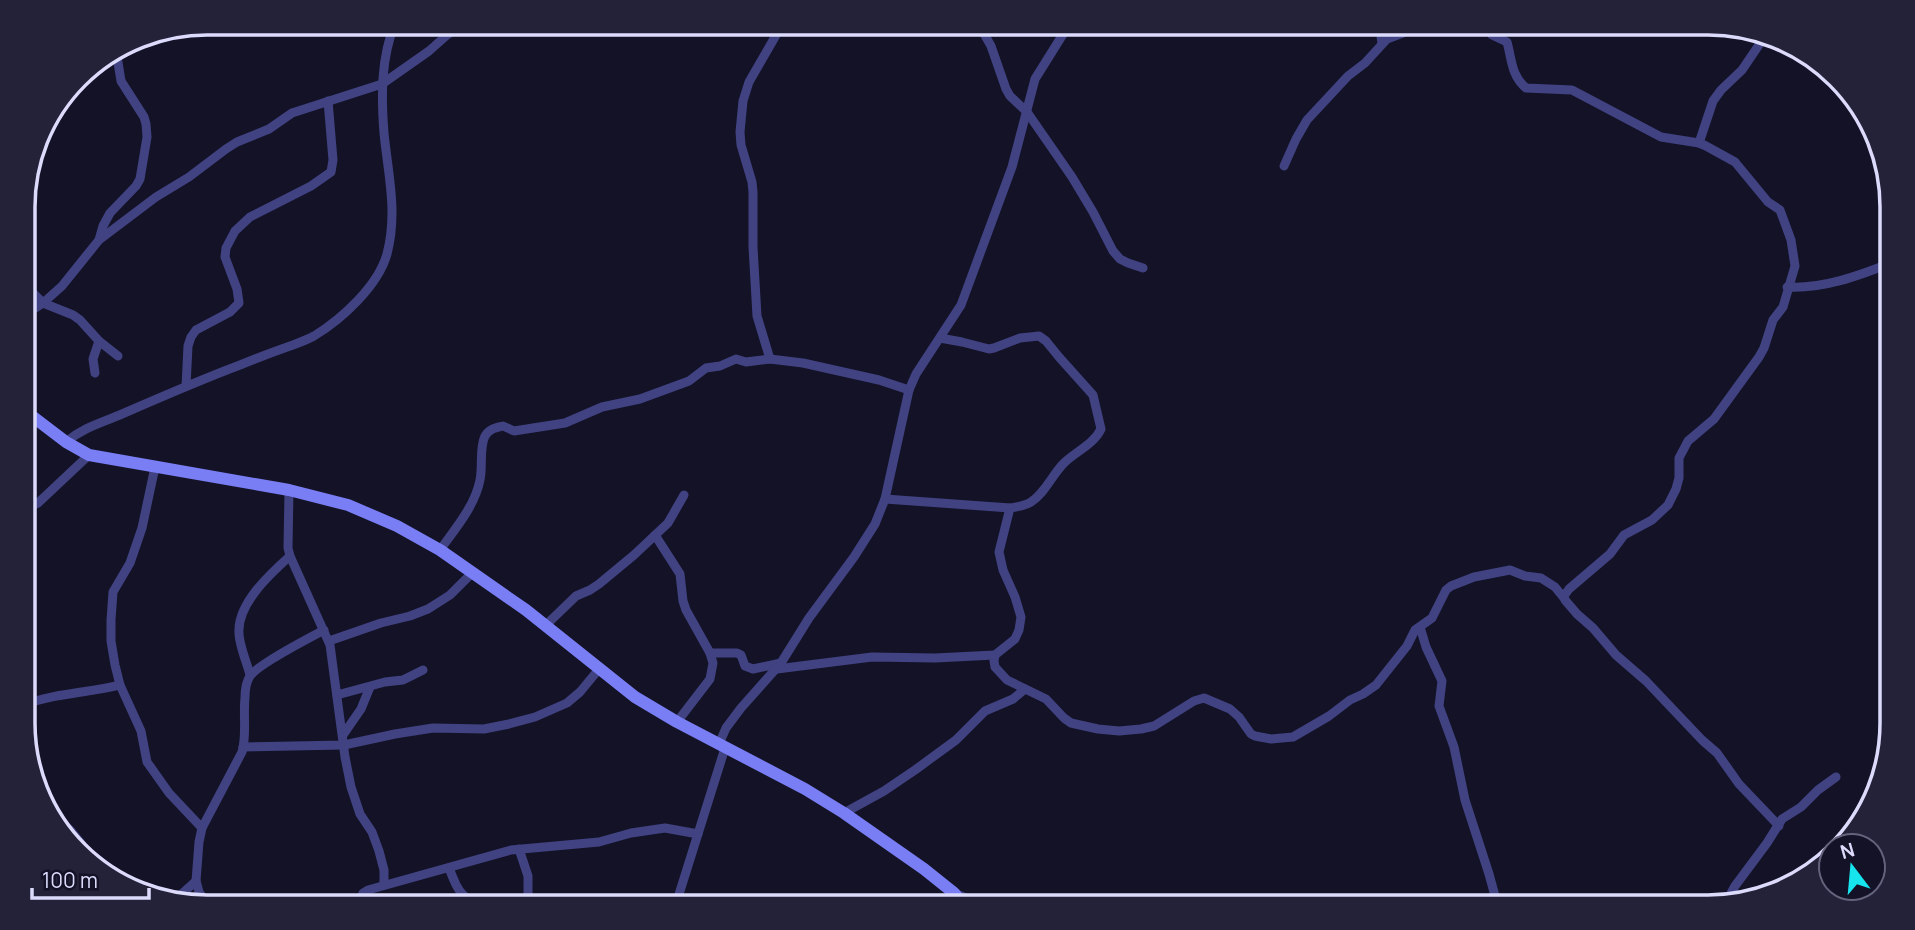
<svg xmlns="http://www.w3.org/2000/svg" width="1915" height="930" viewBox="0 0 1915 930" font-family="Manrope,sans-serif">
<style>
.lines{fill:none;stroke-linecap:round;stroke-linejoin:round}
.street{stroke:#414282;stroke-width:9}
.secondary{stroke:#797ef4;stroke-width:12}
.rim{fill:none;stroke:#dcdbfc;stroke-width:3.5}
</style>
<rect width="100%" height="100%" fill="#141227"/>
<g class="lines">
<g class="street">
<path d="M978,23L991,46L1006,89L1010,96L1027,112L1072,177L1093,212L1113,251L1120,259L1128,263L1143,268"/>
<path d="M1379,23L1382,43"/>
<path d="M1699,143L1713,101L1721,90L1742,70L1765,36"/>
<path d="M1284,166L1296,139L1307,120L1348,76L1365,63L1387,39L1411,30L1454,29L1479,23L1484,25L1492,35L1507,42C1512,60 1511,75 1526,88L1572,90L1661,137L1699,143L1706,146L1735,162L1768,202L1780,210L1791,240L1795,266L1783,307L1773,320L1764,348L1759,357L1714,419L1688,441L1679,458V478L1676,489L1668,505L1652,520L1624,535L1610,554L1569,589L1564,596L1565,600L1577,614L1593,628L1616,655L1646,681L1702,740L1717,753L1739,784L1779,826"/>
<path d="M99,240L103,226L110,213L136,186L140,179L147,137L146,124L144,117L121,81L116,50"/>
<path d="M23,283L43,303L73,315L80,320L99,341L118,356"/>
<path d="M1787,287C1823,289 1858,276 1891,263"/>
<path d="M23,316L43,303L62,286L99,240L156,197L189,177L226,149L237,142L269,129L292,113L382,84L429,51L447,35L455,30L483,23"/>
<path d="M770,359L757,316L753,247V192L752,182L741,145L740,132L743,101L749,82L783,23"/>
<path d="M95,373L93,359L99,341"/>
<path d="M186,386L188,346L191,337L196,330L230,312L239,303L237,289L225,257L226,248L235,231L250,217L311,186L331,172L333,160L328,101"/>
<path d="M66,442C84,427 101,423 122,414C161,397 200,380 240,365C257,358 273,352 290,346C298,343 307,340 314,336C342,319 378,286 387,254C398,212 388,174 384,133C381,95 381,58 395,23"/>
<path d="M155,467L142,528L130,563L113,592L111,620V641L115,665L120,685L141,731L147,762L169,793L202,828"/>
<path d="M289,490L288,548L290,556L330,645L345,757L351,787L360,814L372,832L379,851L384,870V884"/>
<path d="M885,499L1010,508C1017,507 1025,506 1031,502C1045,493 1052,475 1064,463C1075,452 1094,444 1101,429L1093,395L1059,357L1046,341L1039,336L1020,338L994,348L989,349L962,342L940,338"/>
<path d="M24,505L32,506L38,503L89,455"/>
<path d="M1010,508L999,552L1003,570L1015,597L1021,617L1019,630L1015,639L995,655L994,661L995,667L1007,680L1046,699L1064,718L1071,723L1098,729L1119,731L1141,729L1154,726L1194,701L1204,698L1230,709L1239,717L1251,734L1255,736L1271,739L1293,737L1329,716L1350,700L1363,694L1376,685L1407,646L1415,630L1432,618L1446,590L1451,586L1474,577L1510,570L1525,576L1541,578L1555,587L1564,598"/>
<path d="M655,535L680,574L683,601L686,610L710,653L713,663L710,679L677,722"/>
<path d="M440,550C455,529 475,506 480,480C483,466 479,448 485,436C489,429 495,428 503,426L514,431L565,423L602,407L640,399L689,381L706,368L720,366L736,359L746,362L770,359L803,363L879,380L909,390"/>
<path d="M545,626L576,596L590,590L599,584L634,555L668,523L684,495"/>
<path d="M1420,627L1426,647L1442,681L1439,706L1454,747L1465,800L1489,874L1498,907"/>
<path d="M329,641L381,623L410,616L428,609L450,595L473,572"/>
<path d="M710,653H737L741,655L745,666L753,669L781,663"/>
<path d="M777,669L872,657L935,658L995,655"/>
<path d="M250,675C247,663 239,645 239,633C237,604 270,574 290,556"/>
<path d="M337,695L385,682L403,680L423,670"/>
<path d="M24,705C55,693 88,693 120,685"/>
<path d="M343,735L361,709L370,687"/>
<path d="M719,744L726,728L741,708L781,663L809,618L854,557L875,524L885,499L909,390L916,374L961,305L1012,167L1035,79L1070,23"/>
<path d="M243,747L344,745L395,734L433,728L484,729L509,724L535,717L567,703L580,692L599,669"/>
<path d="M51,812L71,831L88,852L105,865L108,874"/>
<path d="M844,813L884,791L915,770L956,740L985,711L1013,699L1025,689"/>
<path d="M519,849L528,876V907"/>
<path d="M449,868C460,896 462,900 493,907"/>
<path d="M954,893L987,907"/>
<path d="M175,900L196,881"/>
<path d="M1730,903V895L1735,886L1767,843L1782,819L1801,807L1818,790L1836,777"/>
<path d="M209,907L199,892L196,881L199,842L202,828L242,752C247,735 243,716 245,698C245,691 246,682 250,676C258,664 309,638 324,630"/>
<path d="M358,907L363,893L368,890L511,850L599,842L631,833L665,828L698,834"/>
<path d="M675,907L725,748"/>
</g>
<path class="secondary" d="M24,410L66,442L89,455L289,490L348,505L397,526L440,550L526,610L635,697L677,722L805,789L844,813L924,869L954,893L965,907"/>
</g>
<path d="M0 0H1915V930H0ZM207 35H1708A172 172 0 0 1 1880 207V723A172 172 0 0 1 1708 895H207A172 172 0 0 1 35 723V207A172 172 0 0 1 207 35Z" fill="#242238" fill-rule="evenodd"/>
<path class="rim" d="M207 35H1708A172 172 0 0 1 1880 207V723A172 172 0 0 1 1708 895H207A172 172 0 0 1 35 723V207A172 172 0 0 1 207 35Z"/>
<g transform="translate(1852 867) rotate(344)"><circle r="33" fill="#141227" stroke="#64627c" stroke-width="2"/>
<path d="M0-5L12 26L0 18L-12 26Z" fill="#16e5ed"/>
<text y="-10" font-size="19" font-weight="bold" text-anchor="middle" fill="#dcdbfc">N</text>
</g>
<path d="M32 888v10h117v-10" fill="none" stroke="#dcdbfc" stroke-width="3.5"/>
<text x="42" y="888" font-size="21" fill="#dcdbfc" stroke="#141227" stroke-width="5" paint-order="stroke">100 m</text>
</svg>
